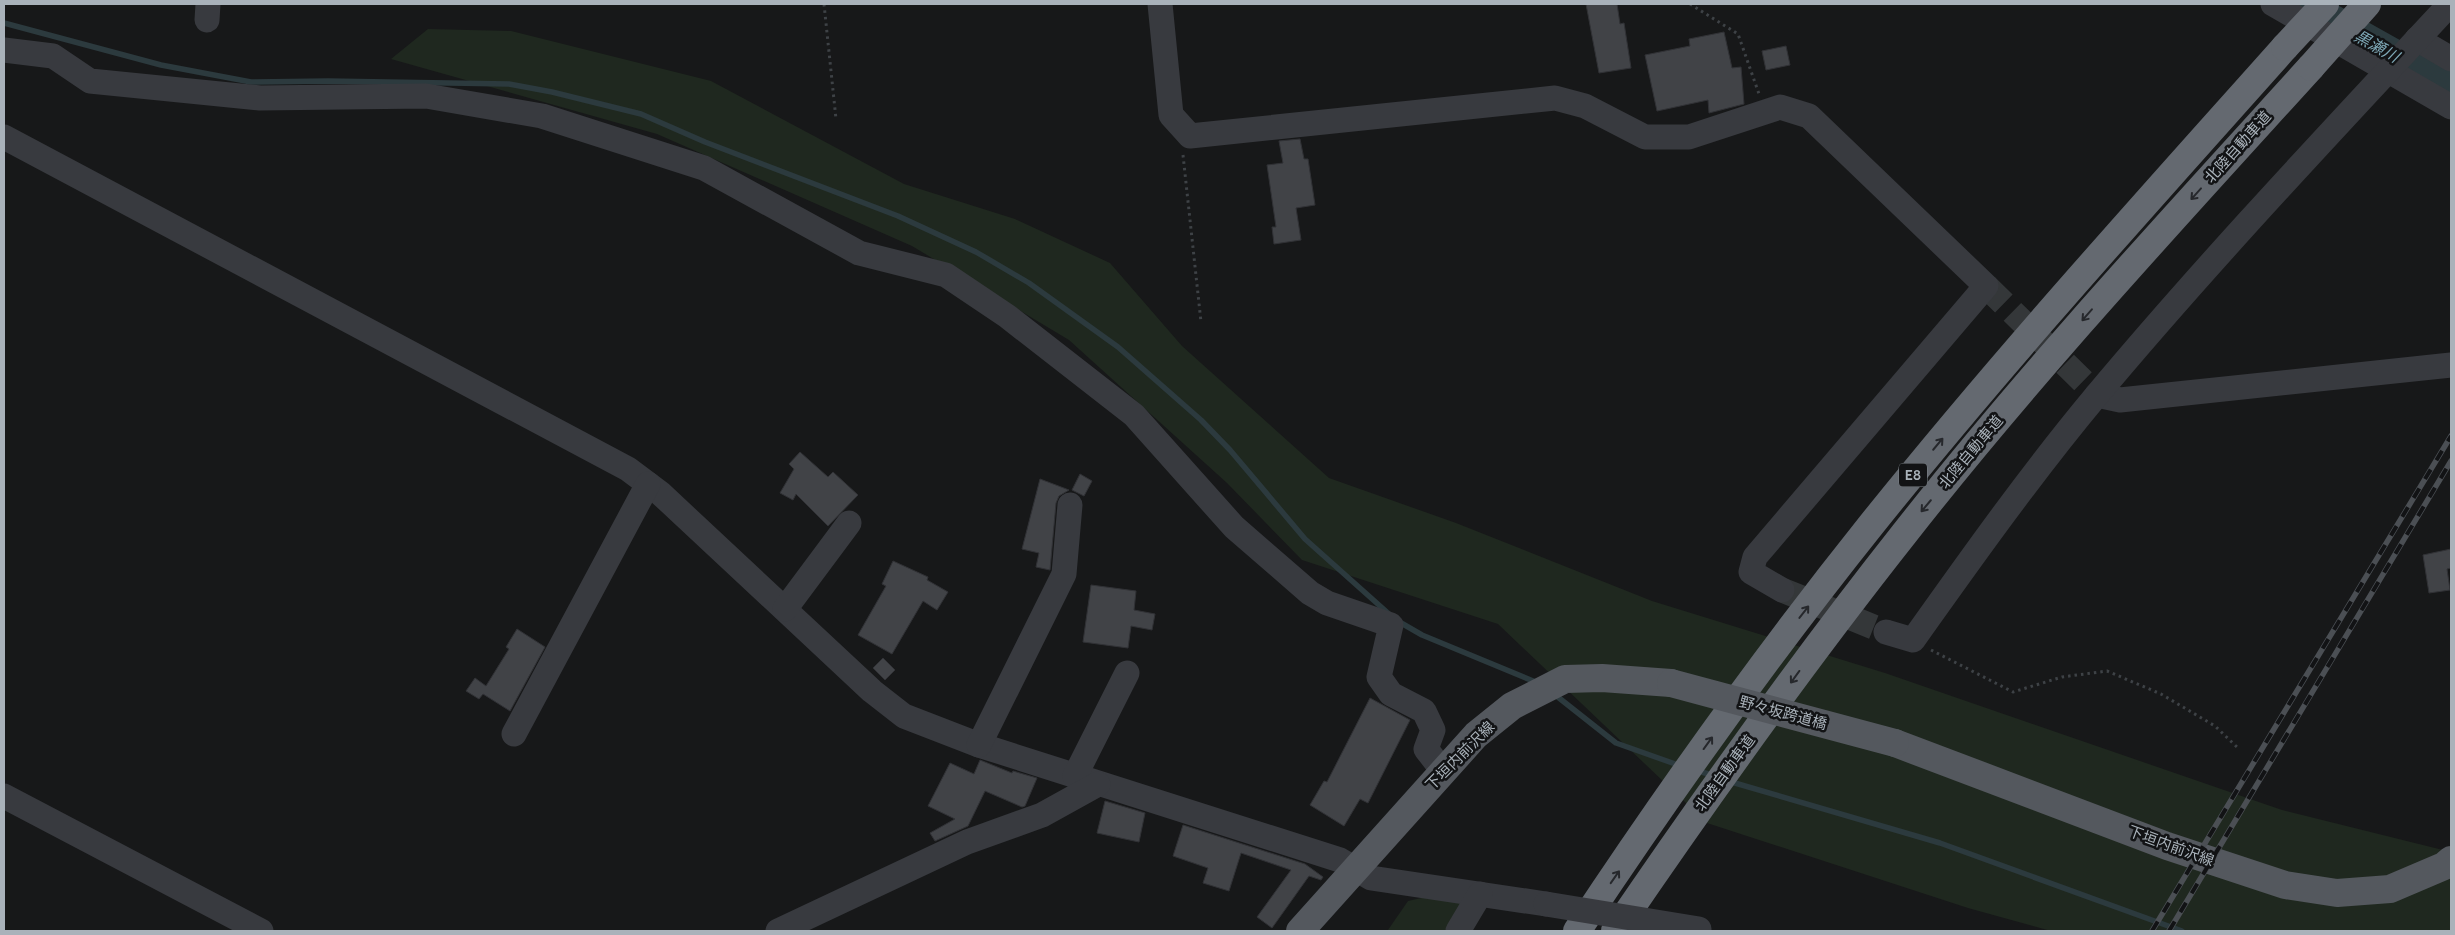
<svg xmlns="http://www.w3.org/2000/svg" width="2455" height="935" viewBox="0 0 2455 935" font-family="Cabin,'Noto Sans JP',sans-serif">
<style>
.green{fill:#1f281f}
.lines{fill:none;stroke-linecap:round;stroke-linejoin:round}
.stream{stroke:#2c3a3e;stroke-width:5.5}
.river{stroke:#2c3a3e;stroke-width:32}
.building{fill:#414347;stroke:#313236}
.minor-tunnel{stroke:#343739;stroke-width:25;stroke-dasharray:25 12;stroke-linecap:butt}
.path{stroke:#3e4246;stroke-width:3;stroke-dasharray:2.5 4;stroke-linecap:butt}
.minor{stroke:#383a3f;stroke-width:25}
.major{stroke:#54585e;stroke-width:28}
.highway{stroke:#646970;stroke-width:28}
.rail-casing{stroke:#4b4f54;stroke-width:5.5}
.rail{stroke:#121315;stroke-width:4;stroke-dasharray:11;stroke-linecap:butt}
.minor-bridge{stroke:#383a3f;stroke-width:25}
.major-bridge{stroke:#54585e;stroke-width:28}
.highway-bridge{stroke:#646970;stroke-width:28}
.oneway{stroke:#26282c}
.labels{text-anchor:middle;stroke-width:5;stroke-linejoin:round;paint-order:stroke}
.shield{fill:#121315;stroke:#7c8288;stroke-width:1}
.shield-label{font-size:14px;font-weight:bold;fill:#a9b2ba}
.street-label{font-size:15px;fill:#a9b2ba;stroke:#121315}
.water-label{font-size:16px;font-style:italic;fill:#7ea8b6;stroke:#121315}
</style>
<rect width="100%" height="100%" fill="#171819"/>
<g class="green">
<path d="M428,29L511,31L711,81L904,184L1015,219L1110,263L1182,346L1329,478L1456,523L1652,601L1885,673L2282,810L2451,852V931H2051L1968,908L1707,823L1498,624L1302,560L1227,483L1069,340L912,246L657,134L391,59Z"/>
<path d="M1430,896L1466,902L1447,931L1388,930L1408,901Z"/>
</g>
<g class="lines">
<g class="stream">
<path d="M4,23L161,65L251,82L328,81L509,84L552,92L641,114L705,142L898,216L976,252L1029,283L1118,347L1201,420L1230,450L1305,539L1389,614"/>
<path d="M1396,620L1422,635L1538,683"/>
<path d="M1554,694L1616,743L1681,766"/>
<path d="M1695,770L1715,776"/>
<path d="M1728,781L1940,843L2182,931"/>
</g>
<path class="river" d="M2303,4L2451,87"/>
</g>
<g class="building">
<path d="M1586,4H1617L1620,24L1624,23L1631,68L1599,73Z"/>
<path d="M1724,32L1732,68L1741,67L1744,104L1709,113L1708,100L1657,111L1645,55L1690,46L1689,39Z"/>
<path d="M1786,46L1790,65L1766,70L1762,51Z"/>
<path d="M1300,139L1304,159H1308L1315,205L1296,208L1301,240L1274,244L1272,227H1276L1267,165L1283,163L1279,141Z"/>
<path d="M800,452L828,477L833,472L858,495L828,526L796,494L793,500L780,493L794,469L789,464Z"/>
<path d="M1080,474L1092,481L1084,496L1072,490Z"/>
<path d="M1040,479L1069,490L1059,496L1056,503L1050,570L1036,567L1039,553L1022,549Z"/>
<path d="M2451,549V568L2447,569L2450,590L2429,593L2423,555Z"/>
<path d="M893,561L928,577L927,580L948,592L937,610L923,601L892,654L858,635L886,586L882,584Z"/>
<path d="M1091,585L1136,591L1134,610L1155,614L1152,630L1131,626L1128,648L1083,642Z"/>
<path d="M517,629L545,647L510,711L483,694L479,699L466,691L475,678L486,686L509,649L506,647Z"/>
<path d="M883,658L895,670L885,680L873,668Z"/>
<path d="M1370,698L1410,720L1368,803L1360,799L1344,826L1310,805L1324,781L1327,782Z"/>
<path d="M980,760L1012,773L1013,771L1037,778L1025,806L1022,807L985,791L968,826L935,841L930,833L955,819L928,806L950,763L974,774Z"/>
<path d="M1105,801L1145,813L1139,842L1097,833Z"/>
<path d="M1183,825L1305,864L1323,877L1321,880L1309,876L1272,928L1257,917L1291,870L1241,853L1229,891L1203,883L1208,868L1173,856Z"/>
</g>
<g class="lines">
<g class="minor-tunnel">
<path d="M1986,286L2097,395"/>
<path d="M1782,590L1886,632"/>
</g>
<g class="path">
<path d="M824,4L836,119"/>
<path d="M1690,4L1738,34L1759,94"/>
<path d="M1183,155L1201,322"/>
<path d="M1931,650L2013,692L2062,677L2107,671L2161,694L2215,726L2239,749"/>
</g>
<g class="minor">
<path d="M1160,4L1171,115L1190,136L1555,98L1585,106L1645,137H1689L1780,107L1809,116L1986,286L1755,557L1751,572L1782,590"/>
<path d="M2273,4L2451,107"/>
<path d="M207,20L208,4"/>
<path d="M2417,39L2451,59"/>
<path d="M4,50L53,56L90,81L260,98L426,96L542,116L704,168L859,253L946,275L1007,316L1134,415L1234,527L1310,593L1327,603L1391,625L1379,677L1391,694L1424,711L1433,730L1426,749L1443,771"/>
<path d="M4,137L628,469L660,493L872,691L904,716L979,745L1340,860L1371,878L1546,904"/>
<path d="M2097,395L2120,400L2451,365"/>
<path d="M785,609L849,523"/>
<path d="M1886,632L1913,640C1972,557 2031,474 2096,396C2209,261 2331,132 2450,4"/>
<path d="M514,734L648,484"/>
<path d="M979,745L1064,574L1070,505"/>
<path d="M1075,776L1127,673"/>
<path d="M4,796L261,931"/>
<path d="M778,931L967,842L1042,815L1098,784"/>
<path d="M1458,931L1480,894"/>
</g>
<g class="major">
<path d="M1895,743L2167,846L2285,885L2337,893L2390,889L2444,866L2451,860"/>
<path d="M1300,931L1476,735L1512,706L1565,679L1602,678L1671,683"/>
</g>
<g class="highway">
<path d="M1577,931C1669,792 1767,655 1871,525C2003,360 2145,204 2285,47"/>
<path d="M1615,931C1707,796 1802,663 1904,534C2031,372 2172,220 2311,67"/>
</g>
<defs>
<g id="rail">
<path d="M2152,931L2451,436"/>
<path d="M2169,931L2451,461"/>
</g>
</defs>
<use href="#rail" class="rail-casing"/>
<use href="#rail" class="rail"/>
<path class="minor-bridge" d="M1546,904L1699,929"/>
<path class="major-bridge" d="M1671,683L1895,743"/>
<g class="highway-bridge">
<path d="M2285,47L2325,4"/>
<path d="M2311,67L2367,4"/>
</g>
</g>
<defs><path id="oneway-shaft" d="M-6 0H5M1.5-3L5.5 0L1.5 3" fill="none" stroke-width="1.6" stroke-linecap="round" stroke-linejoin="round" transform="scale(1.25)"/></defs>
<g class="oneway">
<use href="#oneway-shaft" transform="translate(2196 194) rotate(132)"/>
<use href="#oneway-shaft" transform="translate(2087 315) rotate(131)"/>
<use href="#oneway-shaft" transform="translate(1938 444) rotate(-50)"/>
<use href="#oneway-shaft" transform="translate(1926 506) rotate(130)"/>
<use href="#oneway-shaft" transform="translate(1804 612) rotate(-52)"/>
<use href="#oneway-shaft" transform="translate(1795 677) rotate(126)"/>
<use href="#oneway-shaft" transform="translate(1708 743) rotate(-54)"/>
<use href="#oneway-shaft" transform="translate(1615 877) rotate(-55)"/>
</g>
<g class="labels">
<rect class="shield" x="1899" y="463.5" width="28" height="23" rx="4"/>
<g class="shield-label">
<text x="1913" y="480">E8</text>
</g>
<g class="street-label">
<text transform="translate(2238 147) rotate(-48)" y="5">北陸自動車道</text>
<text transform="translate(1971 452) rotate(-50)" y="5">北陸自動車道</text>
<text transform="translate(1783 713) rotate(15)" y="5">野々坂跨道橋</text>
<text transform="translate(1460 756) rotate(-45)" y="5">下垣内前沢線</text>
<text transform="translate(1725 773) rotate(-54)" y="5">北陸自動車道</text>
<text transform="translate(2171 846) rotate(20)" y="5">下垣内前沢線</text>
</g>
<g class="water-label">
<text transform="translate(2377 46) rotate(29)" y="6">黒瀬川</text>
</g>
</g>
<rect width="2455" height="935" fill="none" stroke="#a9b2ba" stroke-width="10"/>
</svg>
